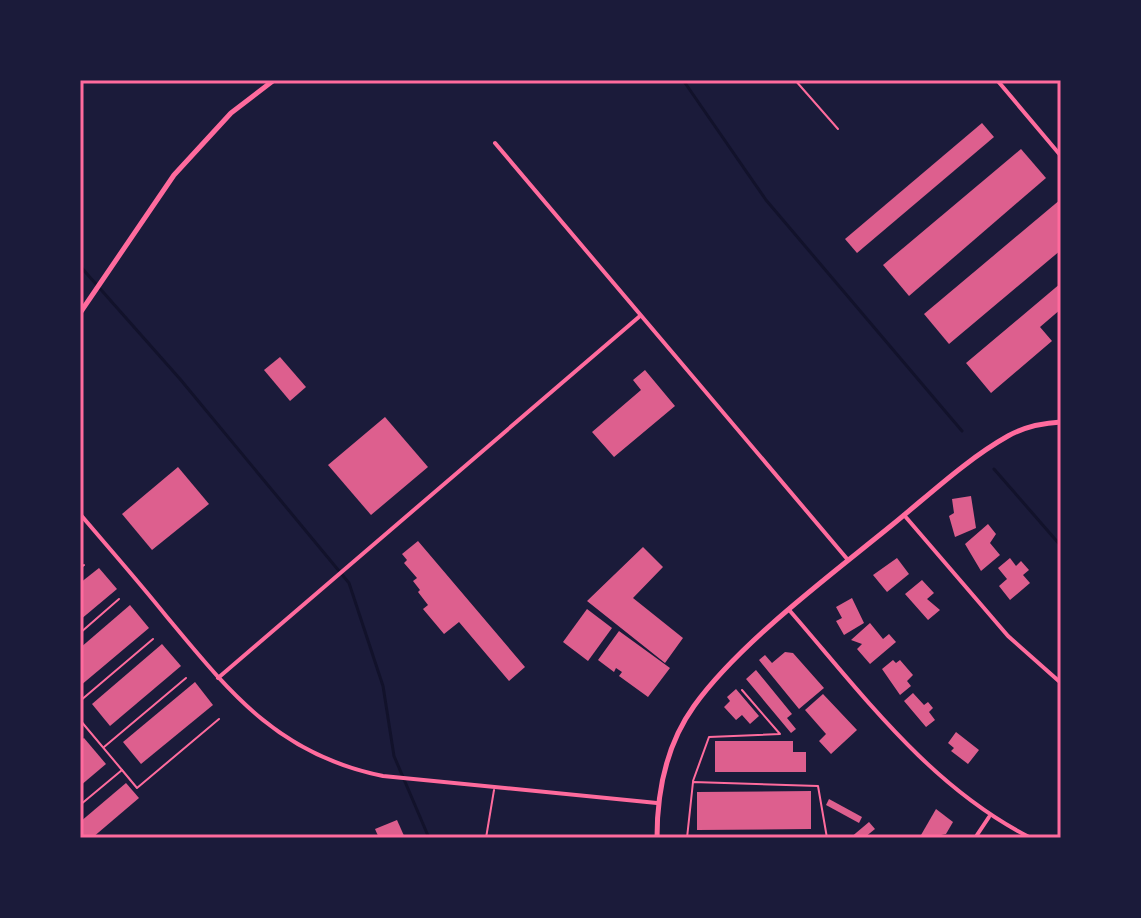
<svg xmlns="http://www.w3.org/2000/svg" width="1141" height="918" viewBox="0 0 1141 918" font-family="Arial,sans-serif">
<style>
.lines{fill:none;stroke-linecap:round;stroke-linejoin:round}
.stream{stroke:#12122b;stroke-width:3}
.building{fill:#dd5f8e}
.service{stroke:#ff6b9d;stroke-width:2}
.minor{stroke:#ff6b9d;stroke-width:4}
.tertiary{stroke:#ff6b9d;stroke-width:5}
.neatline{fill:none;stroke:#ff6b9d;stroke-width:3}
</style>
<rect width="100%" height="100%" fill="#1b1b3a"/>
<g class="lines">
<g class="stream">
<path d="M683,80L766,200L962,431"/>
<path d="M80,266L180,379L349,583L383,686L394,756L429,838"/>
<path d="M994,469L1061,546"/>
</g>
</g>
<g class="building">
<path d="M982,123L994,137L857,253L845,239Z"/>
<path d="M1021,149L1046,178L909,296L883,265Z"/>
<path d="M1061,199V250L949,344L924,314Z"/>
<path d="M1061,283V309L1040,327L1052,341L991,393L966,363Z"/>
<path d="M280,357L306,387L290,401L264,370Z"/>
<path d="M645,370L675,406L614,457L592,432L641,390L633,380Z"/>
<path d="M385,417L428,467L371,515L328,465Z"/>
<path d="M178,467L209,504L152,550L122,514Z"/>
<path d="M971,496L976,528L955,537L949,516L954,513L952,499Z"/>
<path d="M988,524L996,534L990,543L1000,555L981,571L965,544Z"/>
<path d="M418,541L525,667L509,681L459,622L444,634L423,609L428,605L418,592L420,590L413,581L417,578L404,563L407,560L402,554Z"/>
<path d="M643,547L663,567L633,598L683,638L665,663L587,601Z"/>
<path d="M897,558L909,574L887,592L873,575Z"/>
<path d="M1010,558L1016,566L1021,561L1029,570L1023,575L1030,583L1010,600L999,586L1007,579L998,568Z"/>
<path d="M99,568L117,589L80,620V583Z"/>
<path d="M922,580L934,593L927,599L940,610L928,620L905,594Z"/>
<path d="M852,598L864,623L844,635L836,621L842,618L836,607Z"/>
<path d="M130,605L149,628L80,686V648Z"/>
<path d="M587,609L612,628L588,661L563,642Z"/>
<path d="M870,623L883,639L889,634L896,642L870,664L857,649L862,644L851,640Z"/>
<path d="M619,631L670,668L648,697L619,676L622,672L616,668L614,672L598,660Z"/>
<path d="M162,644L181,666L110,726L92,704Z"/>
<path d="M785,652L793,653L824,688L799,709L759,660L765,655L772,663Z"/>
<path d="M893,660L896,663L900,660L913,675L907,681L911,686L900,695L882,669Z"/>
<path d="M756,670L792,714L787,718L796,729L791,733L746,679Z"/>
<path d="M195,682L213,705L141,764L123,742Z"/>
<path d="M736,689L759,716L750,724L742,715L736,720L724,707L730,701L727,697Z"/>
<path d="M913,693L924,705L928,702L933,708L929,712L935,720L926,727L904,701Z"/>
<path d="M823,694L857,730L831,754L819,741L826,734L805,710Z"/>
<path d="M956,732L979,750L968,764L951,751L954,748L948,743Z"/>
<path d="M84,738L106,764L80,786V741Z"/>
<path d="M715,741H793V752H806V772H715Z"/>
<path d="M126,783L139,798L92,838H80V822Z"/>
<path d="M811,791V829L697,830V792Z"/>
<path d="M829,799L862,817L859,823L826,805Z"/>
<path d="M936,809L953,822L946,834L927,838L921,835Z"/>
<path d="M397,820L405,838H379L375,829Z"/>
<path d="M869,822L875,829L864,838H850Z"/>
</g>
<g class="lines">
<g class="service">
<path d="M795,80L838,129"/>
<path d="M80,568L84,565"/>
<path d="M80,633L119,599"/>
<path d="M80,701L153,639"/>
<path d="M80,720L122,770L80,805"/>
<path d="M104,747L186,678"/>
<path d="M122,770L137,788L219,719"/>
<path d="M693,781L709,737L780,734L742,690"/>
<path d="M486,838L494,790"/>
<path d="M687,838L693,782L818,786L827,838"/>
</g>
<g class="minor">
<path d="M997,80L1061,156"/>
<path d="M495,143L848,560"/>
<path d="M80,514C109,548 139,582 167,617C231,694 279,755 383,776L657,803"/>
<path d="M904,515L1008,636L1061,683"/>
<path d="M790,611C863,695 930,787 1031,838"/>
<path d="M218,678L640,316"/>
<path d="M975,838L989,817"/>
</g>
<g class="tertiary">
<path d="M80,313L174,175L231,113L274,80"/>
<path d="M657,838C657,791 666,745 694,706C739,643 832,574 892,525C929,495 967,459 1008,436C1024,427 1043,423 1061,422"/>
</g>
</g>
<rect width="1141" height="918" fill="none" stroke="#1b1b3a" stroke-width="164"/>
<rect x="82" y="82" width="977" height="754" class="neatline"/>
</svg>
